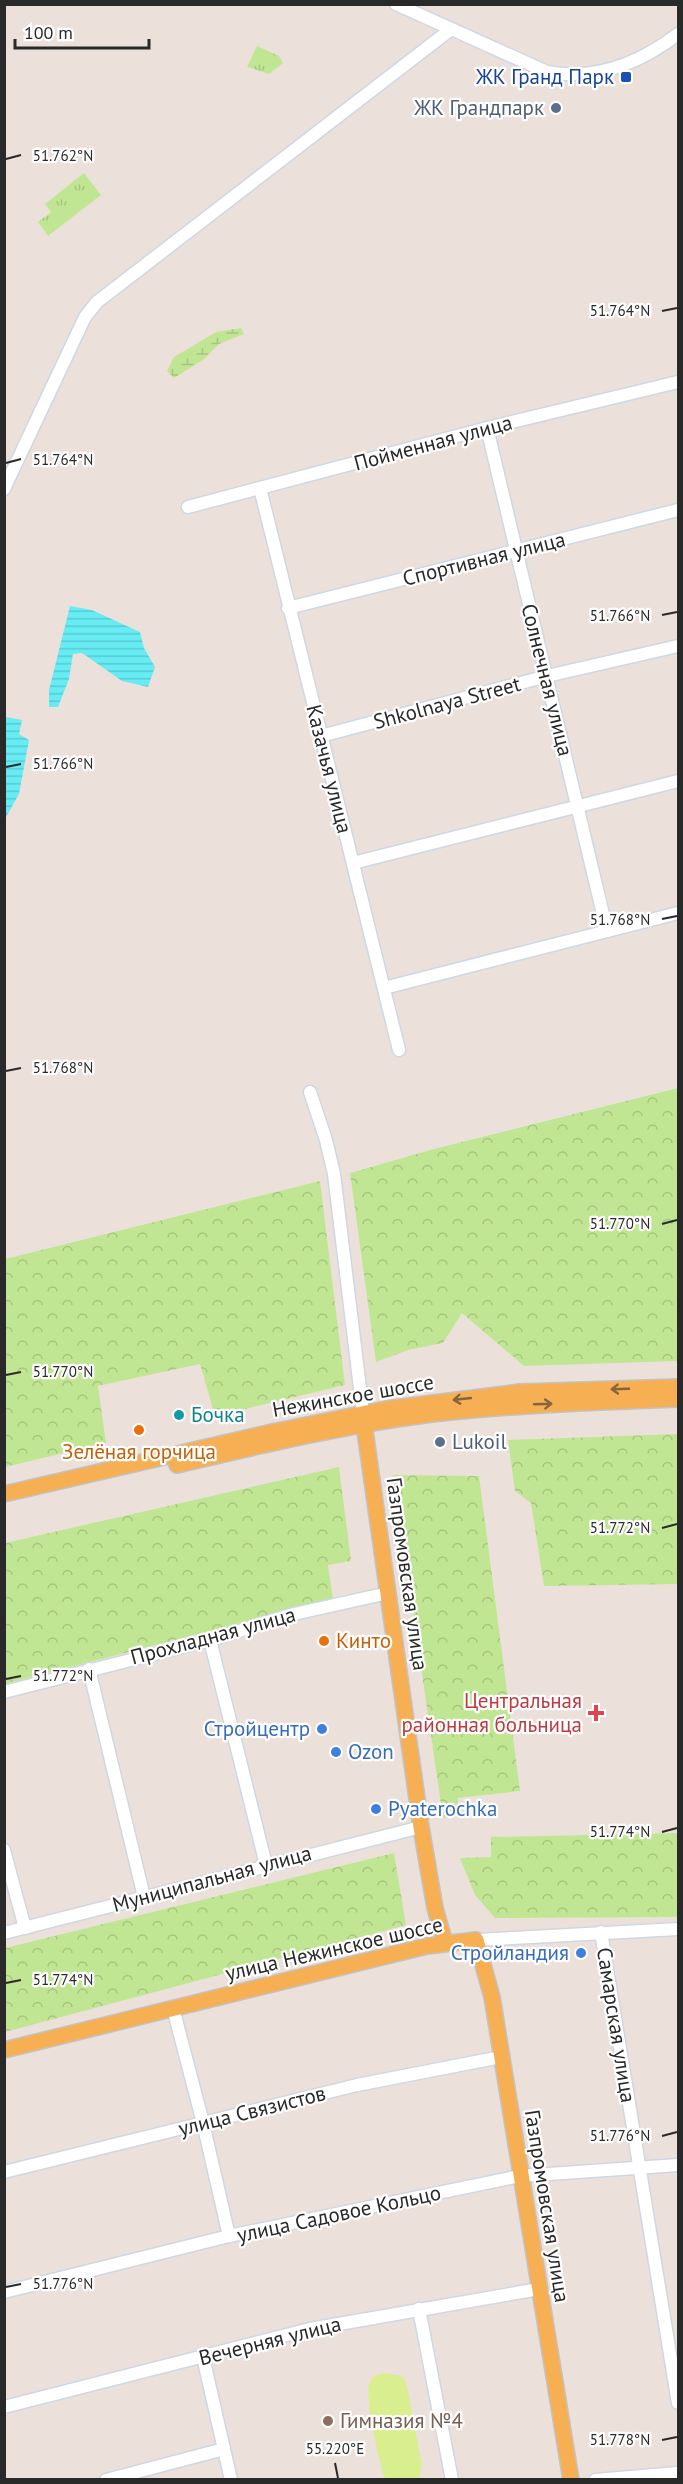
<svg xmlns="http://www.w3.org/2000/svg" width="683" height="2484" viewBox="0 0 683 2484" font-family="'PT Sans',sans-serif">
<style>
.grass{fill:url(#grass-tufts)}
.forest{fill:url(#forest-crowns)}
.wetland{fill:url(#wetland-marsh)}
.pitch{fill:#d9ee8f}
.water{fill:url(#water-rules)}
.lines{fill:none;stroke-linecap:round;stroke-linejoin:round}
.minor-casing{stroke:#cfd7e3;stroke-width:15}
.major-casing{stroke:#c3c3c3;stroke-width:18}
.minor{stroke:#fff;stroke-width:12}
.major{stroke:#f7af54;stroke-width:15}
.oneway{stroke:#86653c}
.ticks{fill:none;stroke:#292929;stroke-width:2}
.transit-dot{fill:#1a4fb4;stroke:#fff;stroke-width:2}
.service-dot{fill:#5c6f8a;stroke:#fff;stroke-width:2}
.culture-dot{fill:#0f9aa8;stroke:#fff;stroke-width:2}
.food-dot{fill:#e8710a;stroke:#fff;stroke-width:2}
.health-dot{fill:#e0444e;stroke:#fff;stroke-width:2}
.shop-dot{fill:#3f7fe0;stroke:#fff;stroke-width:2}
.education-dot{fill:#8d6e63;stroke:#fff;stroke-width:2}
.labels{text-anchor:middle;stroke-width:4.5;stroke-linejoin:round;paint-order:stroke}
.transit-label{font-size:21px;fill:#164399;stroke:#fff;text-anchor:end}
.service-label{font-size:21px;fill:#4e5e75;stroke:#fff;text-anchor:end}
.street-label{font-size:21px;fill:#292929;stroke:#fff}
.culture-label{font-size:21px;fill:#0d838f;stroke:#fff;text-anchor:start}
.food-label{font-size:21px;fill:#c56008;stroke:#fff}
.health-label{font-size:21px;fill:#be3a42;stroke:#fff;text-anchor:end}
.shop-label{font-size:21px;fill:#366cbe;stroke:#fff;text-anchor:end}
.education-label{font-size:21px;fill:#785e54;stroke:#fff;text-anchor:start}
.ticks-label{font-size:15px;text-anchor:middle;fill:#292929;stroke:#fff;stroke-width:4.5;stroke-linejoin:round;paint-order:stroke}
</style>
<defs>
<pattern id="grass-tufts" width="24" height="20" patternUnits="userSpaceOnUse" patternTransform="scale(1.5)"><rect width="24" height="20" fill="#c1e693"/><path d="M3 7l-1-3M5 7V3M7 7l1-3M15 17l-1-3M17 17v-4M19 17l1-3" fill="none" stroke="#a6c57f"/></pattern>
<pattern id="forest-crowns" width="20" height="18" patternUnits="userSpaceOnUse" patternTransform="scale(1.5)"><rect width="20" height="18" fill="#c1e693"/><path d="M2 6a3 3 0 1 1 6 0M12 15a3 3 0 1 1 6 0" fill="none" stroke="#a6c57f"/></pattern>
<pattern id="wetland-marsh" width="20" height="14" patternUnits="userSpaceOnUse" patternTransform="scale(1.5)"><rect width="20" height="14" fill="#c1e693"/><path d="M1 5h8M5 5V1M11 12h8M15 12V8" fill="none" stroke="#a6c57f"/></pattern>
<pattern id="water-rules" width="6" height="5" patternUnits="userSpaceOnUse" patternTransform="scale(1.5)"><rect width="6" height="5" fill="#67ecf4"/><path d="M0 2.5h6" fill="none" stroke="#59cad1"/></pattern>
</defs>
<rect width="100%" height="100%" fill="#ece1da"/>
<g class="grass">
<path d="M257,46L279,56L283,63L269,74L247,67Z"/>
<path d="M84,173L101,195L48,236L38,222L51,212L45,204Z"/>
</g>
<g class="forest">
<path d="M678,1088V1361L524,1366L462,1313L443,1343L408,1350L376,1362L350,1173L434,1149Z"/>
<path d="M320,1181L345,1385L215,1416L200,1364L98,1386L106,1443L5,1467V1259Z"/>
<path d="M678,1434V1584L544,1586L531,1503L515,1491L508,1440Z"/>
<path d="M339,1467L351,1561L328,1565L333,1599L5,1684V1543Z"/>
<path d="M393,1475L479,1476L520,1791L458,1798V1816L443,1818Z"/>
<path d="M678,1833V1917L495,1918L475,1895L460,1858L491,1857V1837Z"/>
<path d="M394,1853L406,1925L5,2032V1948Z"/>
</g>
<path class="wetland" d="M241,328L244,334L219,344L203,360L174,378L167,371L174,357L216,332Z"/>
<path class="pitch" d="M385,2373L401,2376L406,2381L422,2466L419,2479H386L383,2474C379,2457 363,2394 370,2382C373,2376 378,2374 385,2373Z"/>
<g class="water">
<path d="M70,606L92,610L140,632L144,648L155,667L148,687L122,681L82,653L73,654L69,679L58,707H49V690Z"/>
<path d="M6,717L22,720L19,734L29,740L19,794L5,819L4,719Z"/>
</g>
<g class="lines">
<defs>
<g id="minor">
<path d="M396,4L547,72C596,81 640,63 678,34"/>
<path d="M487,428L607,931"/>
<path d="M260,488L399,1050"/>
<path d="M4,489L85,317L97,302L450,30"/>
<path d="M188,507L487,428L678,382"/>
<path d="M288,608L678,510"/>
<path d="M321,736L547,676L678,646"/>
<path d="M353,863L678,781"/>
<path d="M384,988L678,913"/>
<path d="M310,1092L326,1140L334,1174L363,1413"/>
<path d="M210,1640L266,1865"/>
<path d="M89,1669L144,1897"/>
<path d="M4,1692L210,1640L294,1614L388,1593"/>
<path d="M4,1850L25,1928"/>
<path d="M601,1932L678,2403"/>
<path d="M4,1933L421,1827"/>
<path d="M476,1940L678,1929"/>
<path d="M173,2008L203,2123L229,2236"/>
<path d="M4,2172L357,2085L501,2057"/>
<path d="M4,2292L229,2236L520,2176L678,2165"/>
<path d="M419,2309L452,2480"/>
<path d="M203,2357L231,2480"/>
<path d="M4,2407L310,2329L539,2289"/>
<path d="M106,2480L224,2449"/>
<path d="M595,2480L678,2473"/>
</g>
<g id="major">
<path d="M364,1424L421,1827L435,1908L445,1943"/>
<path d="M177,1465C262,1445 346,1425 432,1414C514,1405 596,1402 678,1399"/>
<path d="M4,1494L272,1432L386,1409L520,1392L678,1387"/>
<path d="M4,2050L427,1946L476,1940L492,1997L571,2480"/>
</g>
</defs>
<use href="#minor" class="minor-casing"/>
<use href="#major" class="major-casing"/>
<use href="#minor" class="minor"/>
<use href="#major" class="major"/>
</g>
<defs><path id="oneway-shaft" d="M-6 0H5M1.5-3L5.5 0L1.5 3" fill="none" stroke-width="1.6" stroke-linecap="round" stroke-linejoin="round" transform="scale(1.5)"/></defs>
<g class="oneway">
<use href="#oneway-shaft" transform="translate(620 1389) rotate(178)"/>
<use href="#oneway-shaft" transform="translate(462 1399) rotate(174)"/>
<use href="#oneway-shaft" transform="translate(543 1404) rotate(-2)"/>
</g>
<path class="ticks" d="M6,159L21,155M662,311L677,308M6,463L21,459M662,615L677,612M6,767L21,764M662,919L677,916M6,1071L21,1068M662,1224L677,1220M6,1375L21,1372M662,1528L677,1524M6,1679L21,1676M662,1832L677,1828M6,1983L21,1980M662,2136L677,2132M6,2287L21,2284M662,2440L677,2437M335,2463L338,2478"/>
<rect class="transit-dot" x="620" y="71" width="12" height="12" rx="3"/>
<g class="service-dot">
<circle cx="556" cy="108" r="6"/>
<circle cx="440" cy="1442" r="6"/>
</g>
<circle class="culture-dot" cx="179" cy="1415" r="6"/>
<g class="food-dot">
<circle cx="139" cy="1430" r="6"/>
<circle cx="324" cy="1641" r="6"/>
</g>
<path class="health-dot" d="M593 1704h6v6h6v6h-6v6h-6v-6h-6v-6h6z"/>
<g class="shop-dot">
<circle cx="322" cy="1729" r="6"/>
<circle cx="336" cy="1752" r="6"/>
<circle cx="376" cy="1809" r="6"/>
<circle cx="581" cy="1953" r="6"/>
</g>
<circle class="education-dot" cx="328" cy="2421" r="6"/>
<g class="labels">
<g class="transit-label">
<text x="614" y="84">ЖК Гранд Парк</text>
</g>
<g class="service-label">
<text x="544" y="115">ЖК Грандпарк</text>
<text x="452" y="1449" text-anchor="start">Lukoil</text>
</g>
<g class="street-label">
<text transform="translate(433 443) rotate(-15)" y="7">Пойменная улица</text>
<text transform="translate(484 559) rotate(-14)" y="7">Спортивная улица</text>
<text transform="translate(547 680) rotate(76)" y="7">Солнечная улица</text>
<text transform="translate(447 703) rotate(-15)" y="7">Shkolnaya Street</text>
<text transform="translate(329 769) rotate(76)" y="7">Казачья улица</text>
<text transform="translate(353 1396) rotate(-10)" y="7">Нежинское шоссе</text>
<text transform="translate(407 1574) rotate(82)" y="7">Газпромовская улица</text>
<text transform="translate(213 1636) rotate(-15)" y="7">Прохладная улица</text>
<text transform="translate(212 1879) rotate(-15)" y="7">Муниципальная улица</text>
<text transform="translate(334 1949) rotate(-13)" y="7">улица Нежинское шоссе</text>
<text transform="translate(616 2025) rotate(81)" y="7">Самарская улица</text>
<text transform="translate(252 2111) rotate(-14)" y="7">улица Связистов</text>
<text transform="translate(547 2206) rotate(81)" y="7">Газпромовская улица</text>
<text transform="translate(339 2214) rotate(-12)" y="7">улица Садовое Кольцо</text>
<text transform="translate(270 2341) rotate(-14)" y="7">Вечерняя улица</text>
</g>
<g class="culture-label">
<text x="191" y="1422">Бочка</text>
</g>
<g class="food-label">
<text x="139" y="1459">Зелёная горчица</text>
<text x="336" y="1648" text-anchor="start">Кинто</text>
</g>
<g class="health-label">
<text x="582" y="1708">Центральная<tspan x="582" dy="24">районная больница</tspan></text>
</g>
<g class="shop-label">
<text x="310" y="1736">Стройцентр</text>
<text x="348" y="1759" text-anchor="start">Ozon</text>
<text x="388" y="1816" text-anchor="start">Pyaterochka</text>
<text x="569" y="1960">Стройландия</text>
</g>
<g class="education-label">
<text x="340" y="2428">Гимназия №4</text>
</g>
</g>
<g class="ticks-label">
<text x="63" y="161">51.762°N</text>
<text x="620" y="316">51.764°N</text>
<text x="63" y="465">51.764°N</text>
<text x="620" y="621">51.766°N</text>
<text x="63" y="769">51.766°N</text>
<text x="620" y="925">51.768°N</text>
<text x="63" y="1073">51.768°N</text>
<text x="620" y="1229">51.770°N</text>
<text x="63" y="1377">51.770°N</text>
<text x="620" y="1533">51.772°N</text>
<text x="63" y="1681">51.772°N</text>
<text x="620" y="1837">51.774°N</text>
<text x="63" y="1985">51.774°N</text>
<text x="620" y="2141">51.776°N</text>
<text x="63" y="2289">51.776°N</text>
<text x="620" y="2445">51.778°N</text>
<text x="335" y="2454">55.220°E</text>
</g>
<rect width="683" height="2484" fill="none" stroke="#292929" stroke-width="12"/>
<path d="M15 39v9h134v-9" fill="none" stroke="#292929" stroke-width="3"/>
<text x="24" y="39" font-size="18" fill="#292929" stroke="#ffffff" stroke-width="4.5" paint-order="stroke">100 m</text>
</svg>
